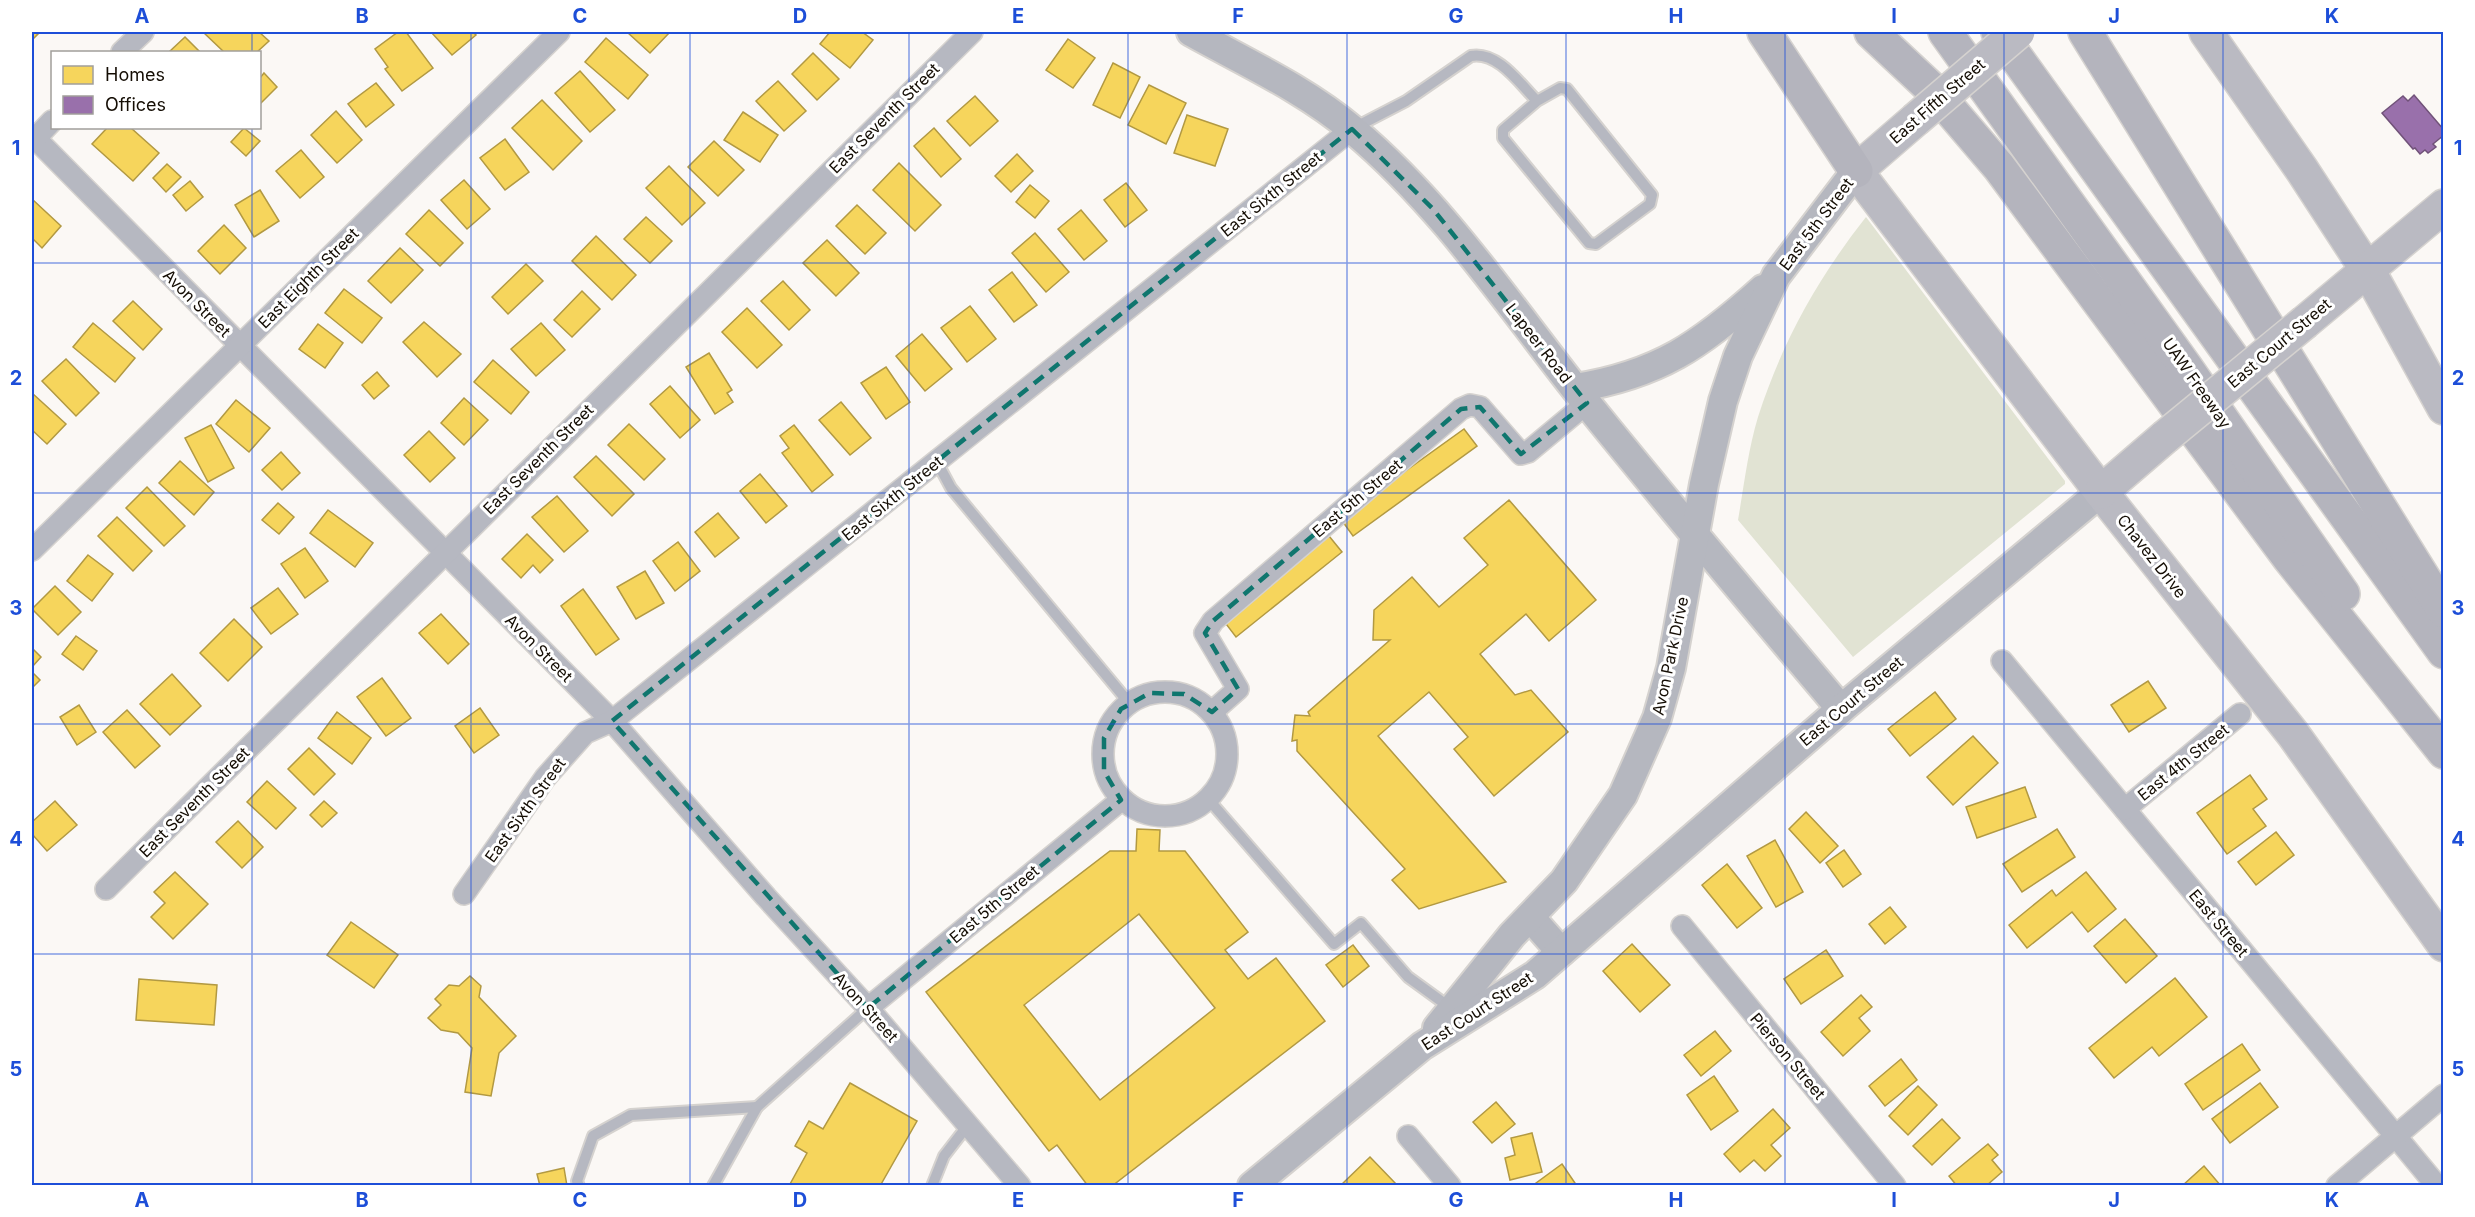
<svg xmlns="http://www.w3.org/2000/svg" width="2475" height="1217" viewBox="0 0 2475 1217" font-family="Inter,sans-serif">
<style>
.green{fill:#e1e3d3}
.homes{fill:#f6d55c;stroke:#b29942;stroke-width:1.5;fill-rule:evenodd}
.offices{fill:#9970ab;stroke:#715279;stroke-width:1.5}
.lines{fill:none;stroke-linecap:round;stroke-linejoin:round}
.service-casing{stroke:#d5d2cf;stroke-width:14}
.minor-casing{stroke:#d5d2cf;stroke-width:24}
.secondary-casing{stroke:#d5d2cf;stroke-width:32}
.primary-casing{stroke:#d5d2cf;stroke-width:36}
.motorway-casing{stroke:#d5d2cf;stroke-width:36}
.service{stroke:#b6b8c1;stroke-width:10}
.minor{stroke:#b6b8c1;stroke-width:21}
.secondary{stroke:#b5b7bf;stroke-width:28}
.primary{stroke:#babac2;stroke-width:33}
.motorway{stroke:#b4b4bd;stroke-width:33}
.primary-bridge-casing{stroke:#d5d2cf;stroke-width:36;stroke-linecap:butt}
.primary-bridge{stroke:#babac2;stroke-width:33}
.marked{fill:none;stroke:#0f766e;stroke-width:4.5;stroke-dasharray:12 8;stroke-linejoin:round}
.grid{fill:none;stroke:#1d4ed8;stroke-width:1.5;stroke-opacity:0.55}
.labels{text-anchor:middle;stroke-width:6;stroke-linejoin:round;paint-order:stroke}
.street-label{font-size:16px;fill:#140d04;stroke:#fff}
.neatline{fill:none;stroke:#1d4ed8;stroke-width:2}
.grid-label{font-size:20px;text-anchor:middle;font-weight:bold;fill:#1d4ed8}
</style>
<rect width="100%" height="100%" fill="#fbf8f5"/>
<path class="green" d="M1866,217L2065,481V484L1853,657L1738,520C1744,486 1748,450 1758,417C1782,342 1818,278 1866,217Z"/>
<g class="homes">
<path d="M32,32L38,34L32,40Z"/>
<path d="M203,32H259L269,41L257,52H224Z"/>
<path d="M398,32H406L433,68L402,91L385,69L388,67L375,49Z"/>
<path d="M431,32H473L476,35L452,55Z"/>
<path d="M627,32H670L650,53Z"/>
<path d="M830,32H862L873,40L850,68L820,44Z"/>
<path d="M185,37L200,52H169Z"/>
<path d="M606,38L648,75L628,99L585,62Z"/>
<path d="M1068,39L1095,58L1073,88L1046,70Z"/>
<path d="M813,53L839,79L817,100L792,74Z"/>
<path d="M1113,63L1140,77L1120,118L1093,105Z"/>
<path d="M580,71L615,110L590,132L555,93Z"/>
<path d="M264,73L277,87L260,104V78Z"/>
<path d="M778,81L806,111L784,131L756,101Z"/>
<path d="M376,83L394,105L366,127L348,104Z"/>
<path d="M1149,85L1186,103L1166,144L1128,125Z"/>
<path d="M975,96L998,121L970,146L947,121Z"/>
<path d="M542,100L582,141L553,170L512,128Z"/>
<path d="M336,111L362,140L337,163L311,135Z"/>
<path d="M743,112L778,135L760,162L724,140Z"/>
<path d="M1187,115L1228,129L1215,166L1174,153Z"/>
<path d="M107,128H131L159,153L133,181L92,144Z"/>
<path d="M244,128L260,141L246,156L231,142Z"/>
<path d="M934,128L961,159L941,177L914,146Z"/>
<path d="M505,139L529,172L505,190L480,158Z"/>
<path d="M714,141L744,170L718,196L688,167Z"/>
<path d="M301,150L324,177L300,198L276,171Z"/>
<path d="M1017,154L1033,171L1011,192L995,176Z"/>
<path d="M899,163L941,205L915,231L873,190Z"/>
<path d="M167,164L181,177L166,192L153,178Z"/>
<path d="M669,166L705,203L682,225L646,188Z"/>
<path d="M464,180L490,209L467,229L441,200Z"/>
<path d="M190,181L203,197L186,211L173,195Z"/>
<path d="M1126,183L1147,210L1125,227L1104,200Z"/>
<path d="M1030,185L1049,201L1035,218L1016,202Z"/>
<path d="M260,190L279,221L254,237L235,205Z"/>
<path d="M32,199L61,226L42,248L32,238Z"/>
<path d="M857,205L886,233L865,254L836,226Z"/>
<path d="M429,210L463,243L440,266L406,234Z"/>
<path d="M1081,210L1107,241L1084,260L1058,229Z"/>
<path d="M646,217L672,241L650,263L624,239Z"/>
<path d="M224,225L246,248L220,274L198,251Z"/>
<path d="M1035,233L1069,272L1046,292L1012,253Z"/>
<path d="M596,236L636,275L612,300L572,261Z"/>
<path d="M827,240L859,273L836,296L803,263Z"/>
<path d="M400,248L423,270L391,303L368,281Z"/>
<path d="M526,264L543,281L508,314L492,297Z"/>
<path d="M1012,272L1037,305L1014,322L989,290Z"/>
<path d="M783,281L810,310L789,330L761,301Z"/>
<path d="M344,289L382,318L362,343L325,313Z"/>
<path d="M582,291L600,309L572,337L554,320Z"/>
<path d="M133,301L162,329L143,350L113,321Z"/>
<path d="M970,306L996,339L967,362L941,328Z"/>
<path d="M747,308L782,345L757,368L722,332Z"/>
<path d="M424,322L461,354L437,377L403,342Z"/>
<path d="M93,323L135,358L115,382L73,347Z"/>
<path d="M541,323L565,350L536,376L511,349Z"/>
<path d="M318,324L343,343L325,368L299,349Z"/>
<path d="M922,334L952,369L925,391L896,356Z"/>
<path d="M709,353L732,390L727,393L733,402L715,414L686,367Z"/>
<path d="M66,359L99,393L76,416L42,381Z"/>
<path d="M493,360L529,392L511,414L474,382Z"/>
<path d="M886,367L910,402L886,419L861,383Z"/>
<path d="M377,372L389,386L374,399L362,385Z"/>
<path d="M670,386L700,420L680,438L650,404Z"/>
<path d="M32,393L66,424L47,444L32,430Z"/>
<path d="M464,398L488,420L464,445L441,423Z"/>
<path d="M236,400L270,428L249,452L216,424Z"/>
<path d="M841,402L871,438L850,455L819,420Z"/>
<path d="M629,424L665,459L644,480L608,445Z"/>
<path d="M211,425L234,468L208,482L185,438Z"/>
<path d="M794,425L833,475L812,492L782,453L789,448L780,436Z"/>
<path d="M1464,429L1477,446L1353,536L1340,518Z"/>
<path d="M429,431L455,458L430,482L404,455Z"/>
<path d="M281,452L300,473L282,490L262,470Z"/>
<path d="M596,456L634,494L612,516L574,477Z"/>
<path d="M180,461L214,492L194,515L159,483Z"/>
<path d="M760,474L787,506L766,523L740,491Z"/>
<path d="M147,487L185,526L164,546L126,508Z"/>
<path d="M557,496L588,531L564,552L532,517Z"/>
<path d="M1509,500L1596,600L1549,641L1526,614L1480,654L1515,695L1531,690L1568,732L1494,796L1454,749L1468,737L1429,692L1378,736L1506,882L1419,909L1392,880L1405,869L1297,751V740L1292,741L1295,715L1310,716L1308,712L1390,640H1373L1374,610L1412,577L1439,607L1488,565L1464,538Z"/>
<path d="M278,503L294,517L279,534L262,520Z"/>
<path d="M328,510L373,543L355,567L310,533Z"/>
<path d="M718,513L739,538L715,557L695,532Z"/>
<path d="M117,517L152,551L133,571L98,536Z"/>
<path d="M527,534L553,560L540,573L533,565L521,578L502,559Z"/>
<path d="M1329,536L1342,552L1236,637L1223,620Z"/>
<path d="M678,542L700,571L675,591L653,561Z"/>
<path d="M305,548L328,581L305,598L281,564Z"/>
<path d="M88,555L113,574L92,601L67,581Z"/>
<path d="M645,571L664,603L636,619L617,587Z"/>
<path d="M55,586L81,612L58,635L32,609Z"/>
<path d="M278,588L298,614L271,634L251,608Z"/>
<path d="M583,589L619,639L596,655L561,606Z"/>
<path d="M441,614L469,644L448,664L419,633Z"/>
<path d="M234,619L262,647L228,681L200,653Z"/>
<path d="M76,636L97,651L83,670L62,654Z"/>
<path d="M32,648L41,657L32,667Z"/>
<path d="M32,672L40,680L32,688Z"/>
<path d="M172,674L201,706L170,735L140,704Z"/>
<path d="M382,678L411,718L386,736L357,697Z"/>
<path d="M2148,681L2166,708L2129,732L2111,705Z"/>
<path d="M1935,692L1956,719L1910,756L1888,729Z"/>
<path d="M79,705L96,732L77,745L60,717Z"/>
<path d="M480,708L499,735L474,753L455,726Z"/>
<path d="M127,710L160,746L135,768L103,732Z"/>
<path d="M337,712L371,738L352,764L318,738Z"/>
<path d="M1973,736L1998,763L1953,805L1927,777Z"/>
<path d="M309,748L335,774L314,795L288,769Z"/>
<path d="M2250,775L2267,799L2253,809L2266,826L2227,854L2197,813Z"/>
<path d="M267,781L296,808L276,829L247,802Z"/>
<path d="M2025,787L2036,817L1977,838L1966,807Z"/>
<path d="M55,801L77,825L47,851L32,834V822Z"/>
<path d="M324,801L337,813L322,827L310,815Z"/>
<path d="M1806,812L1838,846L1820,863L1789,829Z"/>
<path d="M238,821L263,847L242,868L216,842Z"/>
<path d="M1137,829L1160,830L1159,851H1185L1248,932L1225,950L1248,979L1276,958L1325,1021L1112,1186H1088L1057,1145L1049,1151L926,992L1110,851H1136ZM1139,914L1215,1008L1100,1100L1024,1005Z"/>
<path d="M2057,829L2075,857L2022,892L2003,864Z"/>
<path d="M2276,832L2294,855L2256,885L2238,862Z"/>
<path d="M1775,840L1803,892L1776,907L1747,856Z"/>
<path d="M1844,850L1861,874L1843,887L1826,863Z"/>
<path d="M1727,864L1762,908L1737,928L1702,885Z"/>
<path d="M175,872L208,904L173,939L151,917L165,903L154,892Z"/>
<path d="M2086,872L2116,909L2088,932L2072,912L2027,948L2009,925L2052,890L2056,896Z"/>
<path d="M1890,907L1906,927L1885,944L1869,924Z"/>
<path d="M2125,919L2157,956L2126,983L2094,946Z"/>
<path d="M351,922L398,955L374,988L327,955Z"/>
<path d="M1632,944L1670,985L1640,1012L1603,971Z"/>
<path d="M1353,945L1369,966L1343,987L1326,965Z"/>
<path d="M1826,950L1843,976L1801,1004L1784,979Z"/>
<path d="M470,976L481,986L479,997L516,1036L499,1053L491,1096L465,1092L472,1048L458,1033L441,1030L428,1018L441,1005L435,999L449,985L459,986Z"/>
<path d="M2175,978L2207,1017L2159,1056L2152,1047L2114,1078L2089,1048Z"/>
<path d="M139,979L217,985L214,1025L136,1020Z"/>
<path d="M1861,995L1872,1007L1859,1018L1870,1031L1843,1056L1821,1032Z"/>
<path d="M1715,1031L1731,1051L1701,1076L1684,1055Z"/>
<path d="M2242,1044L2260,1070L2203,1110L2185,1084Z"/>
<path d="M1901,1059L1917,1080L1885,1106L1869,1086Z"/>
<path d="M1714,1076L1738,1111L1711,1130L1687,1095Z"/>
<path d="M850,1083L917,1121L880,1186H789L807,1153L795,1146L809,1121L823,1129Z"/>
<path d="M2260,1083L2278,1107L2230,1143L2212,1119Z"/>
<path d="M1918,1086L1937,1105L1908,1135L1889,1116Z"/>
<path d="M1496,1102L1515,1124L1492,1143L1473,1122Z"/>
<path d="M1773,1109L1790,1128L1771,1145L1781,1156L1765,1171L1754,1160L1740,1172L1724,1154Z"/>
<path d="M1942,1119L1960,1138L1932,1165L1913,1146Z"/>
<path d="M1532,1133L1542,1172L1510,1180L1505,1158L1515,1155L1511,1138Z"/>
<path d="M1988,1144L1998,1155L1992,1160L2002,1172L1986,1186H1957L1949,1176Z"/>
<path d="M1370,1157L1397,1185L1340,1186Z"/>
<path d="M1562,1164L1577,1186H1532Z"/>
<path d="M2204,1166L2221,1186H2182Z"/>
<path d="M564,1168L567,1186H540L537,1174Z"/>
</g>
<path class="offices" d="M2414,95L2444,130V135L2433,144L2436,147L2428,153L2425,150L2420,154L2415,148L2413,149L2382,113L2403,96L2408,101Z"/>
<g class="lines">
<defs>
<g id="service">
<path d="M1352,129L1406,101L1471,56C1498,51 1520,84 1537,101L1560,88L1567,89L1652,195L1650,204L1596,244L1589,243L1503,138V130L1537,101"/>
<path d="M937,462L951,488L1130,704"/>
<path d="M1209,800L1334,944L1361,923L1408,977L1452,1009"/>
<path d="M579,1186L577,1181L593,1136L631,1115L757,1107"/>
<path d="M713,1186L757,1107L868,1008"/>
<path d="M932,1186L944,1156L968,1125"/>
</g>
<g id="minor">
<path d="M122,52L143,32"/>
<path d="M32,135L612,721L766,897L868,1008L1020,1186"/>
<path d="M32,142L52,121"/>
<path d="M32,550L559,32"/>
<path d="M2002,661L2437,1186"/>
<circle cx="1165" cy="754" r="62"/>
<path d="M1212,712L1238,689L1205,633L1213,621L1461,409L1470,405L1480,407L1521,454L1528,452L1587,403"/>
<path d="M2125,809L2240,714"/>
<path d="M106,889L972,32"/>
<path d="M464,894L545,778L585,733L612,721L1352,129"/>
<path d="M1682,926L1895,1186"/>
<path d="M868,1008L1121,800"/>
<path d="M1408,1136L1450,1186"/>
<path d="M2337,1186L2444,1095"/>
</g>
<g id="secondary">
<path d="M1191,32C1245,62 1306,90 1353,130C1440,203 1504,298 1573,386C1660,495 1751,602 1841,709"/>
<path d="M1575,388C1658,375 1701,345 1763,289"/>
<path d="M1530,917L1561,952"/>
<path d="M1437,1028L1512,935L1564,881L1623,795L1657,718L1671,668L1704,484L1723,401L1738,356L1776,276L1856,171"/>
<path d="M1252,1186L1422,1046L1535,975L1841,709L2101,492"/>
</g>
<g id="primary">
<path d="M2206,32L2302,170L2373,279L2444,408"/>
<path d="M1915,120L1856,171L2101,492L2293,734L2444,945"/>
<path d="M2305,322L2444,206"/>
<path d="M2101,492L2165,437"/>
</g>
<g id="motorway">
<path d="M1764,32L1856,171"/>
<path d="M1871,32L1934,91L1999,167L2289,558L2444,752"/>
<path d="M1945,32L2185,366L2343,594"/>
<path d="M1998,32L2444,652"/>
<path d="M2085,32L2444,611"/>
</g>
</defs>
<use href="#service" class="service-casing"/>
<use href="#minor" class="minor-casing"/>
<use href="#secondary" class="secondary-casing"/>
<use href="#primary" class="primary-casing"/>
<use href="#motorway" class="motorway-casing"/>
<use href="#service" class="service"/>
<use href="#minor" class="minor"/>
<use href="#secondary" class="secondary"/>
<use href="#primary" class="primary"/>
<use href="#motorway" class="motorway"/>
<defs>
<g id="primary-bridge">
<path d="M1915,120L2018,32"/>
<path d="M2165,437L2305,322"/>
</g>
</defs>
<use href="#primary-bridge" class="primary-bridge-casing"/>
<use href="#primary-bridge" class="primary-bridge"/>
</g>
<path class="marked" d="M1352,129L1433,209L1587,403L1521,454L1480,407L1461,409L1213,621L1205,633L1238,689L1212,712L1184,694L1150,693L1121,709L1104,738V771L1121,800L868,1008L612,721Z"/>
<path class="grid" d="M252,32V52M471,32V1186M690,32V1186M909,32V1186M1128,32V1186M1347,32V1186M1566,32V1186M1785,32V1186M2004,32V1186M2223,32V1186M252,128V1186M32,263H2444M32,493H2444M32,724H2444M32,954H2444"/>
<g class="labels">
<g class="street-label">
<text transform="translate(1937 101) rotate(-41)" y="6">East Fifth Street</text>
<text transform="translate(884 118) rotate(-45)" y="6">East Seventh Street</text>
<text transform="translate(1271 194) rotate(-39)" y="6">East Sixth Street</text>
<text transform="translate(1816 224) rotate(-53)" y="6">East 5th Street</text>
<text transform="translate(308 278) rotate(-45)" y="6">East Eighth Street</text>
<text transform="translate(197 303) rotate(45)" y="6">Avon Street</text>
<text transform="translate(1539 343) rotate(52)" y="6">Lapeer Road</text>
<text transform="translate(2279 343) rotate(-40)" y="6">East Court Street</text>
<text transform="translate(2197 383) rotate(55)" y="6">UAW Freeway</text>
<text transform="translate(538 459) rotate(-45)" y="6">East Seventh Street</text>
<text transform="translate(892 498) rotate(-39)" y="6">East Sixth Street</text>
<text transform="translate(1357 498) rotate(-40)" y="6">East 5th Street</text>
<text transform="translate(2152 556) rotate(52)" y="6">Chavez Drive</text>
<text transform="translate(539 648) rotate(45)" y="6">Avon Street</text>
<text transform="translate(1670 656) rotate(-78)" y="6">Avon Park Drive</text>
<text transform="translate(1851 701) rotate(-40)" y="6">East Court Street</text>
<text transform="translate(2183 762) rotate(-39)" y="6">East 4th Street</text>
<text transform="translate(194 802) rotate(-45)" y="6">East Seventh Street</text>
<text transform="translate(525 810) rotate(-54)" y="6">East Sixth Street</text>
<text transform="translate(994 904) rotate(-40)" y="6">East 5th Street</text>
<text transform="translate(2219 923) rotate(50)" y="6">East Street</text>
<text transform="translate(866 1007) rotate(48)" y="6">Avon Street</text>
<text transform="translate(1477 1011) rotate(-33)" y="6">East Court Street</text>
<text transform="translate(1788 1056) rotate(50)" y="6">Pierson Street</text>
</g>
</g>
<rect width="2475" height="1217" fill="none" stroke="#ffffff" stroke-width="66"/>
<rect x="51" y="51" width="210" height="78" fill="#ffffff" stroke="#a19e9b" stroke-width="1.5"/>
<rect x="63" y="66" width="30" height="18" fill="#f6d55c" stroke="#a19e9b" stroke-width="1.5"/>
<text x="105" y="81" font-size="18" fill="#140d04">Homes</text>
<rect x="63" y="96" width="30" height="18" fill="#9970ab" stroke="#a19e9b" stroke-width="1.5"/>
<text x="105" y="111" font-size="18" fill="#140d04">Offices</text>
<rect x="33" y="33" width="2409" height="1151" class="neatline"/>
<g class="grid-label">
<text x="142" y="23">A</text>
<text x="362" y="23">B</text>
<text x="580" y="23">C</text>
<text x="800" y="23">D</text>
<text x="1018" y="23">E</text>
<text x="1238" y="23">F</text>
<text x="1456" y="23">G</text>
<text x="1676" y="23">H</text>
<text x="1894" y="23">I</text>
<text x="2114" y="23">J</text>
<text x="2332" y="23">K</text>
<text x="16" y="155">1</text>
<text x="2458" y="155">1</text>
<text x="16" y="385">2</text>
<text x="2458" y="385">2</text>
<text x="16" y="615">3</text>
<text x="2458" y="615">3</text>
<text x="16" y="846">4</text>
<text x="2458" y="846">4</text>
<text x="16" y="1076">5</text>
<text x="2458" y="1076">5</text>
<text x="142" y="1207">A</text>
<text x="362" y="1207">B</text>
<text x="580" y="1207">C</text>
<text x="800" y="1207">D</text>
<text x="1018" y="1207">E</text>
<text x="1238" y="1207">F</text>
<text x="1456" y="1207">G</text>
<text x="1676" y="1207">H</text>
<text x="1894" y="1207">I</text>
<text x="2114" y="1207">J</text>
<text x="2332" y="1207">K</text>
</g>
</svg>
